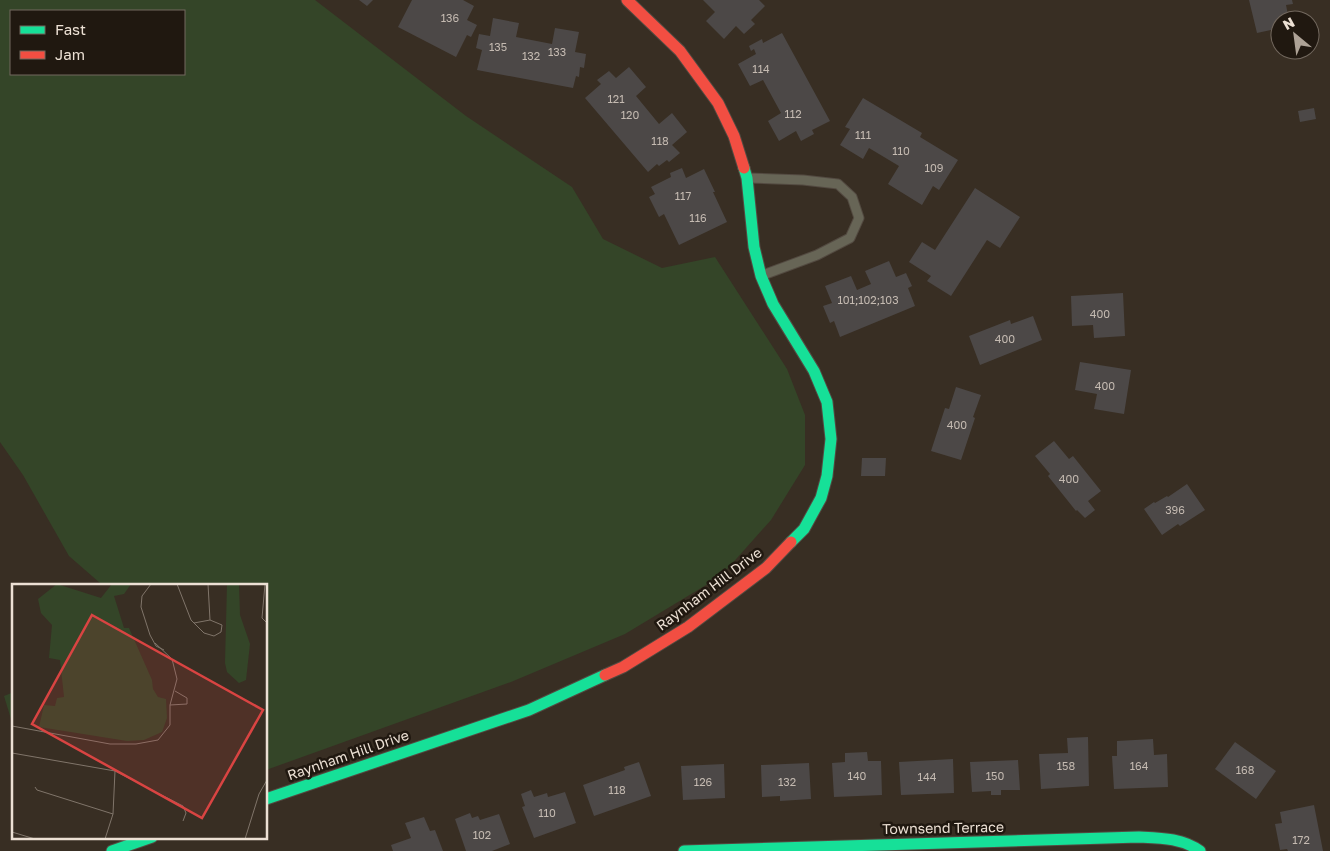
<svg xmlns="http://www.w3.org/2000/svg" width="1330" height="851" viewBox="0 0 1330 851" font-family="'Golos Text',sans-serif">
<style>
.green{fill:#344528;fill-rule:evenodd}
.building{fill:#4c4847}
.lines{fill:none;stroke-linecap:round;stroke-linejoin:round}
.lane-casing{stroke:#534a41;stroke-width:11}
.fast-casing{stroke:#534a41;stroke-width:13}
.jam-casing{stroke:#534a41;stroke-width:13}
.lane{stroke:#676556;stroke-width:9}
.fast{stroke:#16e098;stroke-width:11}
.jam{stroke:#f24e42;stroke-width:11}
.labels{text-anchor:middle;stroke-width:5;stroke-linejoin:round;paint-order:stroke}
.number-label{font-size:11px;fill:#c4bab1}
.street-label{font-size:14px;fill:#ece0d4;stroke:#201810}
.inset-road{fill:none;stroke:#80756a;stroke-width:1}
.view{fill:#d94442;fill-opacity:0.15;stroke:#d94442;stroke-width:2.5}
.inset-edge{fill:none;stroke:#ece0d4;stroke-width:2.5}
</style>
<rect width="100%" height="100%" fill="#382e23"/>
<g class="green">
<path d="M0,0H315L466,116L572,187L603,239L662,268L715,257L787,369L805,415V465L771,520L721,576L625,634L511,682L266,770V585H99L100,583L69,556L23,475L0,442ZM11,11H184V74H11Z"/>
<path d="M14,692V729L4,696Z"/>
</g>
<g class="building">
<path d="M359,0H373L367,6Z"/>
<path d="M412,0H463L474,6L467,20L477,25L471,37L467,35L456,57L398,27Z"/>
<path d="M703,0H759L765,6L751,20L755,24L744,34L736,26L724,39L706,21L715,12Z"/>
<path d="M1249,0H1292L1293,4L1286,5L1289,20H1280V28L1257,33Z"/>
<path d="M493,18L519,23L516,37L552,44L555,28L579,32L575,52L586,54L584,68L580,67L579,77L576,76L573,88L477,70L482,50L476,48L479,34L490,36Z"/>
<path d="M782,33L830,121L812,130L814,134L801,141L796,131L779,141L768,121L781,113L763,80L750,86L738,64L756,54L754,49L751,51L749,46L762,39L763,43Z"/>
<path d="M629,67L646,87L636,96L659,124L672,113L687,132L672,145L680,153L669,162L667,160L659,166L657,164L648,172L585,98L601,84L597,80L609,71L616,78Z"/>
<path d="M863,98L922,133L920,137L958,160L939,190L933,186L922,205L888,184L899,166L869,148L863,159L840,145L850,129L845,127Z"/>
<path d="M1314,108L1316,119L1300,122L1298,111Z"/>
<path d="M682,168L686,178L704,169L715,192H713L727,222L679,245L664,214L659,217L649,197L655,194L651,187L671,177L670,173Z"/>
<path d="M975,188L1020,217L1000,248L987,240L951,296L927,281L931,276L909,262L922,242L935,250Z"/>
<path d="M889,261L896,277L906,273L912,286L908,288L915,306L840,337L834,321L830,323L823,306L832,303L825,286L851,276L857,290L871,284L865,271Z"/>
<path d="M1123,293L1125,336L1094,338L1093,325L1072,326L1071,296Z"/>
<path d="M1033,316L1042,340L980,365L969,336L1010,320L1011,324Z"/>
<path d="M1080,362L1131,370L1124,414L1094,409L1097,394L1075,390Z"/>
<path d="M956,387L981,395L973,417L975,418L961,460L931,451L945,408L949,409Z"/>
<path d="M1054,441L1069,459L1073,456L1101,491L1088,501L1095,510L1085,518L1077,510L1076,511L1048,476L1050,474L1035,456Z"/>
<path d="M862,458H886L885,476H861Z"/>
<path d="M1187,484L1205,510L1180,526L1178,524L1162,535L1144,509L1154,502L1155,503L1167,496L1168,497Z"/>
<path d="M1088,737L1089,786L1041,789L1039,754L1068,753L1067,738Z"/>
<path d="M1153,739L1154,755L1167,754L1168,787L1114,789L1112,756H1117V741Z"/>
<path d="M1235,742L1276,771L1256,799L1215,769Z"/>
<path d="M867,752L868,761H881L882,795L834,797L832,763L845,762V753Z"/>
<path d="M953,759L954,793L901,795L899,762Z"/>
<path d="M1018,760L1020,790H1001V795H991V791L972,792L970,762Z"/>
<path d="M639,762L651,796L594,816L583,785L625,770L624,767Z"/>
<path d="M809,763L811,799L780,801V796L762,797L761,765Z"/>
<path d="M724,764L725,798L683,800L681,766Z"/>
<path d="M531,790L534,797L547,793L548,797L565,792L576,823L534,838L522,807L525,806L521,794Z"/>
<path d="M1314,805L1323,851H1288L1287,849L1280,850L1275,824L1282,823L1280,812Z"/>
<path d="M470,813L472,818L478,816L480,820L499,814L510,844L492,851H466L455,819Z"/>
<path d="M424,817L430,831L435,830L443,851H393L391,845L411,838L405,823Z"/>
</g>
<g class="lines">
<defs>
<path id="lane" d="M748,178L803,180L838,184L852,197L859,218L850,238L817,255L763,275"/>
<g id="fast">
<path d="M744,168L747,178L754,247L761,276L773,304L814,371L827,402L831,439L827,476L821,498L804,529L791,542"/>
<path d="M266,799L529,710L605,675"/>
<path d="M112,851L152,837"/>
<path d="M684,851L1139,837C1161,838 1182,838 1200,851"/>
</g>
<g id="jam">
<path d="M627,0L680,51L718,103L734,136L744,168"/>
<path d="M605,675L623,667L688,627L766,568L791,542"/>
</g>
</defs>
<use href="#lane" class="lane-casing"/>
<use href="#fast" class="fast-casing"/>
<use href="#jam" class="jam-casing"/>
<use href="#lane" class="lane"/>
<use href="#fast" class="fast"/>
<use href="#jam" class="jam"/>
</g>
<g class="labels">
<g class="number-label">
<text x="450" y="22">136</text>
<text x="498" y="51">135</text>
<text x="557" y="56">133</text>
<text x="531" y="60">132</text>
<text x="761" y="73">114</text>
<text x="616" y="103">121</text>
<text x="793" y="118">112</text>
<text x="630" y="119">120</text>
<text x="863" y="139">111</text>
<text x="660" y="145">118</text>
<text x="901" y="155">110</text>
<text x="934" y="172">109</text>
<text x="683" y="200">117</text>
<text x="698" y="222">116</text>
<text x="868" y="304">101;102;103</text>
<text x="1100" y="318">400</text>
<text x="1005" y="343">400</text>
<text x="1105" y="390">400</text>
<text x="957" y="429">400</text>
<text x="1069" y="483">400</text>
<text x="1175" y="514">396</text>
<text x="1066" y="770">158</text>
<text x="1139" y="770">164</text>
<text x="1245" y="774">168</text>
<text x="857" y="780">140</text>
<text x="995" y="780">150</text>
<text x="927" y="781">144</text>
<text x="703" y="786">126</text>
<text x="787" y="786">132</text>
<text x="617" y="794">118</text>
<text x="547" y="817">110</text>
<text x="482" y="839">102</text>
<text x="1301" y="844">172</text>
</g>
<g class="street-label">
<text transform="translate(709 589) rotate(-37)" y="5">Raynham Hill Drive</text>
<text transform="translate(348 755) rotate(-19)" y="5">Raynham Hill Drive</text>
<text transform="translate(943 828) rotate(-1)" y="5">Townsend Terrace</text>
</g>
</g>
<g transform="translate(12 584)">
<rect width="255" height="255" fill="#382e23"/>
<path d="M45,0L89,14L100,0H119L112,10L102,12L112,44H117L140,96L141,105L146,113L154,115L155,134L150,148L132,156L115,157L27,143L32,121L43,122L45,114L52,113L48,76L37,74L40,41L29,29L26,15ZM215,0H227L228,31L238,60L234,96L227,99L215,88L213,79Z" fill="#344528"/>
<path class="inset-road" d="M139,0L130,12L129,23L138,51L144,62L152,66M165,0L179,36L192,49L202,52L209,48L210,41L198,36L196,0M253,0L250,34L255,39M182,39L198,36M158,121L175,120V114L163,107M0,142L98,160H124L146,156L158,141V121L165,95L160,75L143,59M0,169L103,187L171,222L174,229L171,237M23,203L25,206L101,230M0,248L23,255M93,255L101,230L103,187M233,255L247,210L255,196"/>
<path class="view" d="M80,31L251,126L190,234L20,140Z"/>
<rect width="255" height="255" class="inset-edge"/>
</g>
<rect x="10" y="10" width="175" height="65" fill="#201810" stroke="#72685e"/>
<rect x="20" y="26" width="25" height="8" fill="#16e098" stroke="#72685e"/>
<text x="55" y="35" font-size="15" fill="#ece0d4">Fast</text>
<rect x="20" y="51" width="25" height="8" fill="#f24e42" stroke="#72685e"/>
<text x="55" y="60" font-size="15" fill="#ece0d4">Jam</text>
<g transform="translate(1295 35) rotate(331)"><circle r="24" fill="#201810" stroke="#72685e"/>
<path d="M0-4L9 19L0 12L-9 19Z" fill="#ada296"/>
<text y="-8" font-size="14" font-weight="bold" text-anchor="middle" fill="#ece0d4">N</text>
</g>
</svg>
